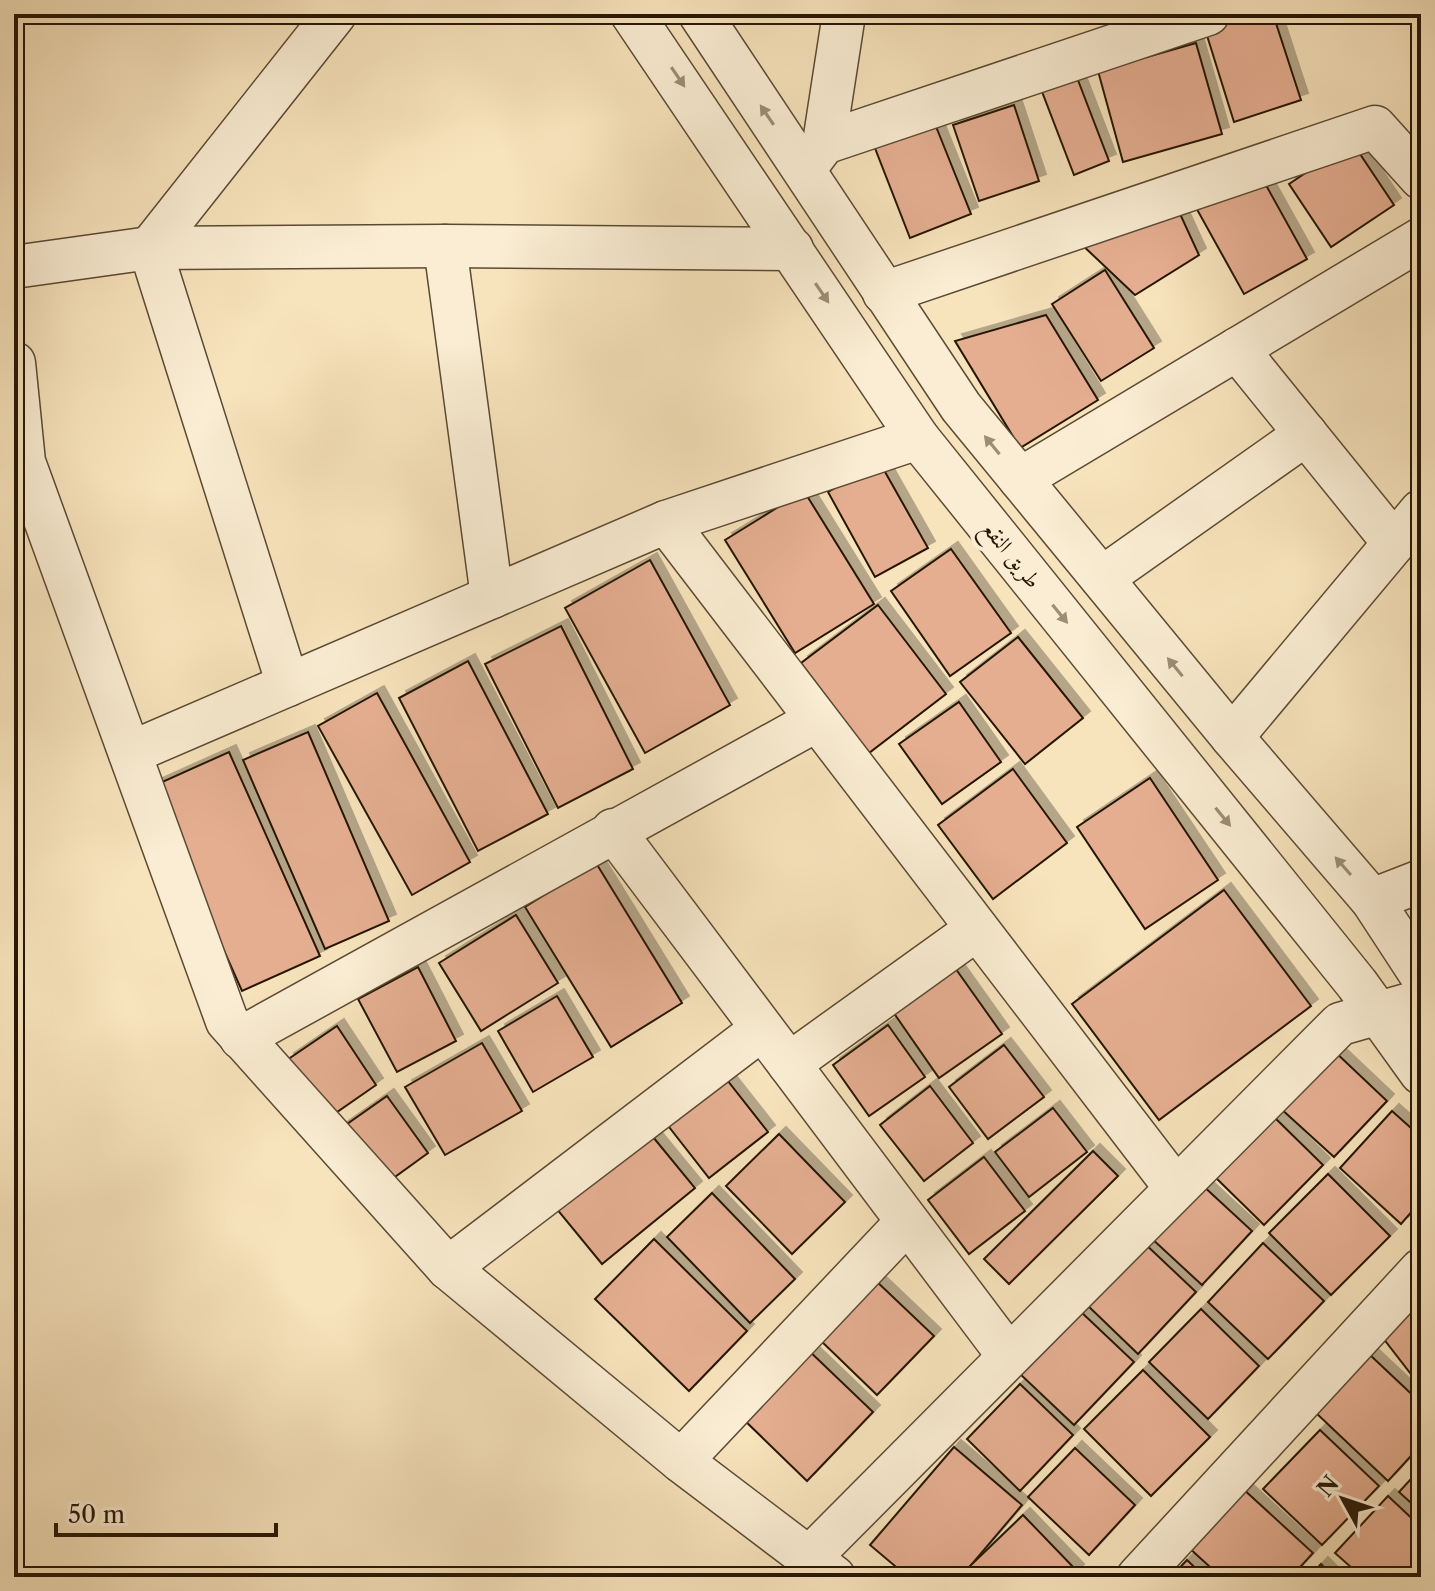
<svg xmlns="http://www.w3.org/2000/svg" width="1435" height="1591" viewBox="0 0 1435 1591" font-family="'Libre Caslon Text',Amiri,serif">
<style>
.building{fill:#e5ae91;stroke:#271705;stroke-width:2;filter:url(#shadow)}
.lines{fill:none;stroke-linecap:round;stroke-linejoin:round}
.minor-casing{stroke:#5b4a33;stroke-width:45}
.minor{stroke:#faedd3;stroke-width:42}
.oneway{fill:#9b8d76}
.labels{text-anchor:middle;stroke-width:8;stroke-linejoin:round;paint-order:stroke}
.street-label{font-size:22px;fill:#271705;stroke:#faedd3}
</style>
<defs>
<filter id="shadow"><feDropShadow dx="7" dy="-7" stdDeviation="0" flood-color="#0004"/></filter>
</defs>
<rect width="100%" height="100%" fill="#f7e3bc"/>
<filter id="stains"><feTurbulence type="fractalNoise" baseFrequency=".0025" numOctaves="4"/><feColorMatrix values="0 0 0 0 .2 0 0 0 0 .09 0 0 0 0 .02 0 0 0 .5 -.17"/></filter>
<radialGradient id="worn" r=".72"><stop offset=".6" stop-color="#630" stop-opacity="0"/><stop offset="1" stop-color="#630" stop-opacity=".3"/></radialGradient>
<g class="building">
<path d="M1242,14H1273L1301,100L1234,122L1204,26Z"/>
<path d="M1196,43L1222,134L1123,162L1098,71Z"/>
<path d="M1076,75L1109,161L1074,175L1041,89Z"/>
<path d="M1014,105L1039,181L979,201L953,125Z"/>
<path d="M933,119L971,214L910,238L873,143Z"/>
<path d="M1352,142L1394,205L1331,247L1289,184Z"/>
<path d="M1257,169L1307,259L1244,294L1194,204Z"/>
<path d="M1175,203L1199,255L1135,295L1077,240Z"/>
<path d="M1105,270L1154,348L1101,381L1052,304Z"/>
<path d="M1046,315L1098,400L1020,448L955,341Z"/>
<path d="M880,463L928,548L875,577L828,492Z"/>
<path d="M804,491L874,604L795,653L725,540Z"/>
<path d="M951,549L1011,633L950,676L891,591Z"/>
<path d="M650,560L730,705L645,753L565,608Z"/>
<path d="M878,605L946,694L869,753L801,663Z"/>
<path d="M561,626L633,769L558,808L485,664Z"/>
<path d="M1018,637L1083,718L1025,764L960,682Z"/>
<path d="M468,661L548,814L478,851L399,698Z"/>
<path d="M377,693L470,862L412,895L318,726Z"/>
<path d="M959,702L1001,762L942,804L899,744Z"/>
<path d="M308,732L389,921L325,949L243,760Z"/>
<path d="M229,752L320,956L242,991L151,787Z"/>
<path d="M1013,769L1067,843L993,899L938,825Z"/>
<path d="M1150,778L1218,880L1145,929L1077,827Z"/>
<path d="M596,863L682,1003L611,1047L525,907Z"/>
<path d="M1224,890L1311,1006L1159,1120L1072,1004Z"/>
<path d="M516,915L558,983L481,1031L439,963Z"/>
<path d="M953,965L1002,1034L939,1078L891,1009Z"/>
<path d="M418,967L456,1041L397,1072L358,999Z"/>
<path d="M557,996L593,1057L533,1092L498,1031Z"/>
<path d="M888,1025L925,1077L869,1116L833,1065Z"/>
<path d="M337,1026L376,1085L327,1119L287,1060Z"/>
<path d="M482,1043L522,1111L445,1155L405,1087Z"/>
<path d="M1004,1045L1044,1097L988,1139L949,1087Z"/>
<path d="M1332,1049L1387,1101L1334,1157L1279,1107Z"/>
<path d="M720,1071L768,1132L709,1178L662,1118Z"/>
<path d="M930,1086L973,1143L924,1181L880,1125Z"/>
<path d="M387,1096L428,1153L381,1187L340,1129Z"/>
<path d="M1053,1108L1087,1152L1029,1197L995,1152Z"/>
<path d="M1392,1111L1421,1137V1201L1401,1224L1340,1168Z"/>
<path d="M1272,1115L1323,1165L1264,1225L1213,1175Z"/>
<path d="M644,1126L695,1188L602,1264L551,1202Z"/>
<path d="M779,1134L845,1202L792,1254L726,1186Z"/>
<path d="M1093,1151L1118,1176L1009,1284L984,1259Z"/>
<path d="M984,1157L1025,1211L969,1254L928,1200Z"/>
<path d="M1328,1174L1390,1236L1331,1295L1269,1233Z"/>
<path d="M1200,1183L1252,1231L1202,1285L1150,1237Z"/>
<path d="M712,1193L795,1279L750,1323L667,1237Z"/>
<path d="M654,1239L747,1331L689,1391L595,1299Z"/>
<path d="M1142,1241L1196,1292L1138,1354L1084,1302Z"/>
<path d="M1263,1243L1324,1301L1268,1359L1208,1302Z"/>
<path d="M873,1278L934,1336L877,1395L817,1337Z"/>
<path d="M1421,1294V1387L1376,1329Z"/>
<path d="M1201,1309L1259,1366L1208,1419L1149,1362Z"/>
<path d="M1079,1310L1134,1362L1074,1425L1019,1373Z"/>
<path d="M804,1346L873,1412L807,1481L739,1415Z"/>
<path d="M1369,1354L1421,1403V1445L1388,1481L1315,1412Z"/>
<path d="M1143,1370L1210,1437L1151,1496L1084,1429Z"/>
<path d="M1020,1384L1073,1435L1020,1491L967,1439Z"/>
<path d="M1320,1430L1379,1486L1322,1545L1263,1489Z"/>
<path d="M954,1447L1022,1505L961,1577H908L870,1545Z"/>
<path d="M1075,1448L1135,1505L1089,1555L1028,1497Z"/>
<path d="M1421,1468V1512L1399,1492Z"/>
<path d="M1241,1487L1313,1553L1291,1577H1221L1187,1546Z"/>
<path d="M1388,1496L1421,1527V1577H1362L1335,1553Z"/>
<path d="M1023,1515L1077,1571L1071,1577H978L969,1567Z"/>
<path d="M1187,1560L1205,1577H1171Z"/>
<path d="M1321,1564L1334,1577H1309Z"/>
</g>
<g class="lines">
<defs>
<g id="minor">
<path d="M632,14L918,438L1357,984L1421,1073"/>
<path d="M700,14L961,407L1232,737L1372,900L1421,975"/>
<path d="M824,143L1208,14"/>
<path d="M809,163L824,143L844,14"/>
<path d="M445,246L492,597"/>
<path d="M14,267L150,248L445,246L792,249"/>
<path d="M884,293L1375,127L1421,178"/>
<path d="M1237,349L1394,543"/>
<path d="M14,363L24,462L227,1021L448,1268L681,1461L834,1577"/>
<path d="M1020,479L1421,239"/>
<path d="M666,522L1175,1187"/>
<path d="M1102,578L1306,434"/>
<path d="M288,685L150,248L335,14"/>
<path d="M1232,737L1421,511"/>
<path d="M130,753L666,522L918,438"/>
<path d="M613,830L1008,1355"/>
<path d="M1372,900L1421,881"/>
<path d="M241,1038L817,720"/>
<path d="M789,1064L977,929"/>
<path d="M448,1268L762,1029"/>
<path d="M681,1461L907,1222"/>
<path d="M808,1559L1340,1024L1421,1001"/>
<path d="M1138,1577L1421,1270"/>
</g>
</defs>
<use href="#minor" class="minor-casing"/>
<use href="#minor" class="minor"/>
</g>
<defs><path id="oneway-solid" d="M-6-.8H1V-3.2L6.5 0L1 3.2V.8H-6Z" transform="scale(2)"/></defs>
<g class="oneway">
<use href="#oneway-solid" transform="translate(678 77) rotate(56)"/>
<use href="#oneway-solid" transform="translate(767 115) rotate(-124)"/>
<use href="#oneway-solid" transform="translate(822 293) rotate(56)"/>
<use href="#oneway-solid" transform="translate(992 445) rotate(-129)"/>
<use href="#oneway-solid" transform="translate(1060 614) rotate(51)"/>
<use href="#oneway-solid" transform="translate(1175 667) rotate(-129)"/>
<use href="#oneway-solid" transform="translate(1223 817) rotate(51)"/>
<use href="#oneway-solid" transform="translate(1343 866) rotate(-131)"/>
</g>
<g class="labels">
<g class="street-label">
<text transform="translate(1012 554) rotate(51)" y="8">طريق النقع</text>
</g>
</g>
<rect width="1435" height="1591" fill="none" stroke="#f7e3bc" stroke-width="48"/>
<rect x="16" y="16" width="1403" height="1559" fill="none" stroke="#271705" stroke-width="4"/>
<rect x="24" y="24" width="1387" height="1543" fill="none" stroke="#271705" stroke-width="2"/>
<g transform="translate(1343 1499) rotate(310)" stroke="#faedd3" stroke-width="6" paint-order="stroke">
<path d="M0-6L14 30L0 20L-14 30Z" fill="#271705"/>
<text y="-12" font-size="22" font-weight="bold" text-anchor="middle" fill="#271705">N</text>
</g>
<path d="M56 1523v12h220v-12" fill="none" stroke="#271705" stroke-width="4"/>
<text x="68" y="1523" font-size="24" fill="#271705" stroke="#faedd3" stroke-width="6" paint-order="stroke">50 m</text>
<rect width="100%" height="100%" filter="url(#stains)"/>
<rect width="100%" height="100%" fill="url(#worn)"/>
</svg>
